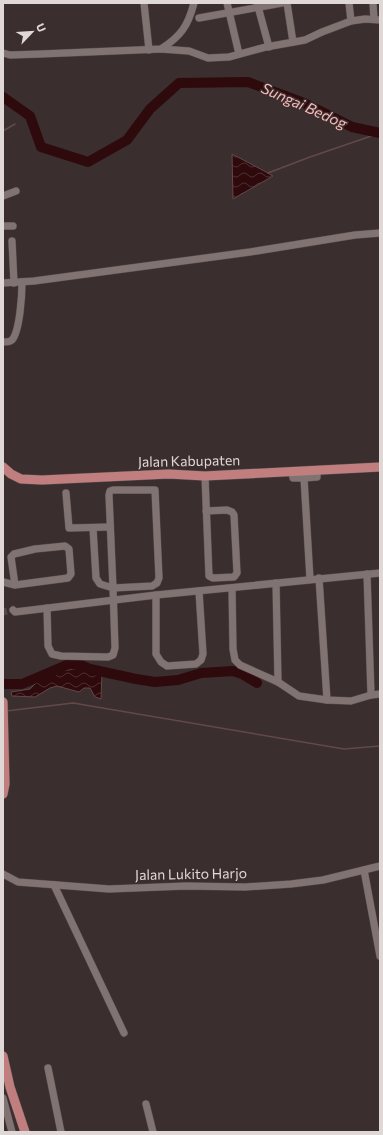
<svg xmlns="http://www.w3.org/2000/svg" width="383" height="1135" viewBox="0 0 383 1135" font-family="Commissioner,sans-serif">
<style>
.water{fill:url(#water-waves);stroke:#64484a}
.lines{fill:none;stroke-linecap:round;stroke-linejoin:round}
.stream{stroke:#64484a;stroke-width:1.5}
.river{stroke:#2f0a0d;stroke-width:10}
.minor-tunnel{stroke:#534747;stroke-width:7;stroke-dasharray:7 3.5;stroke-linecap:butt}
.minor-casing{stroke:#564c4c;stroke-width:8}
.major-casing{stroke:#564c4c;stroke-width:10}
.minor{stroke:#827373;stroke-width:7}
.major{stroke:#c07e7f;stroke-width:9}
.labels{text-anchor:middle;stroke-width:3;stroke-linejoin:round;paint-order:stroke}
.street-label{font-size:14px;fill:#e0d7d7;stroke:#3a2e2e}
.water-label{font-size:15px;font-style:italic;fill:#f7b9b8;stroke:#3a2e2e}
</style>
<defs>
<pattern id="water-waves" width="16" height="10" patternUnits="userSpaceOnUse"><rect width="16" height="10" fill="#2f0a0d"/><path d="M0 5q4-4 8 0t8 0" fill="none" stroke="#4d2d30"/></pattern>
</defs>
<rect width="100%" height="100%" fill="#3a2e2e"/>
<g class="water">
<path d="M232,154L268,173L273,176L233,199Z"/>
<path d="M80,668L102,674L101,699L95,697L90,688H84L79,692L57,686L50,688L35,697L12,696L11,692L30,689L39,680L62,671Z"/>
</g>
<g class="lines">
<g class="stream">
<path d="M3,131L15,124"/>
<path d="M268,173L310,157L380,133"/>
<path d="M6,711L73,703L344,749L380,746"/>
</g>
<g class="river">
<path d="M3,97L30,116L41,147L88,162L127,140L150,109L179,83L248,82L304,103L352,127L380,133"/>
<path d="M3,684H22L69,664L81,665L90,669L136,679L155,682L178,680L201,673L233,671L242,674L257,683"/>
</g>
<path class="minor-tunnel" d="M3,612L7,611"/>
<defs>
<g id="minor">
<path d="M144,3L149,50"/>
<path d="M227,3L239,54"/>
<path d="M257,3L269,47"/>
<path d="M287,3L293,42"/>
<path d="M349,3L351,21"/>
<path d="M373,3L374,19"/>
<path d="M199,18L282,3"/>
<path d="M161,49L189,51L208,58L229,57L266,47L305,40L322,32L351,21L365,19L380,20"/>
<path d="M3,53L10,55L41,54L161,49C181,36 188,26 194,3"/>
<path d="M3,196L16,191"/>
<path d="M3,226H13"/>
<path d="M12,241L14,283"/>
<path d="M3,283L34,281L250,252L355,235L380,233"/>
<path d="M3,342C6,342 10,342 12,340C20,331 22,294 22,282"/>
<path d="M292,471L293,478H304L310,579"/>
<path d="M205,476L209,576L213,578L234,577L237,573L234,515L232,512L227,510L206,511"/>
<path d="M304,478L317,477V470"/>
<path d="M113,490H155L159,578L157,583L152,586L113,588L109,495L110,491Z"/>
<path d="M66,493L69,528L110,527"/>
<path d="M367,574L371,695"/>
<path d="M319,578L327,700"/>
<path d="M3,582L15,585L68,578L71,574L69,549L65,546L35,549L14,554L11,557L15,585"/>
<path d="M276,583L278,682"/>
<path d="M232,588L233,649L235,660L240,665L278,682L299,696L327,700L351,701L371,695L380,694"/>
<path d="M156,595V654L161,662L167,666L196,664L201,660L203,654L199,591"/>
<path d="M47,608L48,646L52,654L61,656L108,657L113,655L115,648L113,588L100,584L96,578L93,528"/>
<path d="M13,610L15,612L156,595L380,573"/>
<path d="M364,870L380,956"/>
<path d="M3,874L18,882L109,889L186,886L245,887L291,884L323,880L380,866"/>
<path d="M54,885L124,1033"/>
<path d="M48,1068L61,1132"/>
<path d="M3,1098L12,1132"/>
<path d="M146,1104L153,1132"/>
</g>
<g id="major">
<path d="M3,467L11,474L21,479L42,480L169,474L205,476L380,467"/>
<path d="M3,702L5,784L3,794"/>
<path d="M3,1056L10,1087L25,1132"/>
</g>
</defs>
<use href="#minor" class="minor-casing"/>
<use href="#major" class="major-casing"/>
<use href="#minor" class="minor"/>
<use href="#major" class="major"/>
</g>
<g class="labels">
<g class="street-label">
<text transform="translate(189 461) rotate(-1)" y="5">Jalan Kabupaten</text>
<text transform="translate(191 874) rotate(-1)" y="5">Jalan Lukito Harjo</text>
</g>
<g class="water-label">
<text transform="translate(304 106) rotate(24)" y="5">Sungai Bedog</text>
</g>
</g>
<rect width="383" height="1135" fill="none" stroke="#e0d7d7" stroke-width="8"/>
<g transform="translate(32 32) rotate(65)" stroke="#3a2e2e" stroke-width="3" paint-order="stroke">
<path d="M0-3L7 15L0 10L-7 15Z" fill="#e0d7d7"/>
<text y="-6" font-size="11" font-weight="bold" text-anchor="middle" fill="#e0d7d7">U</text>
</g>
</svg>
